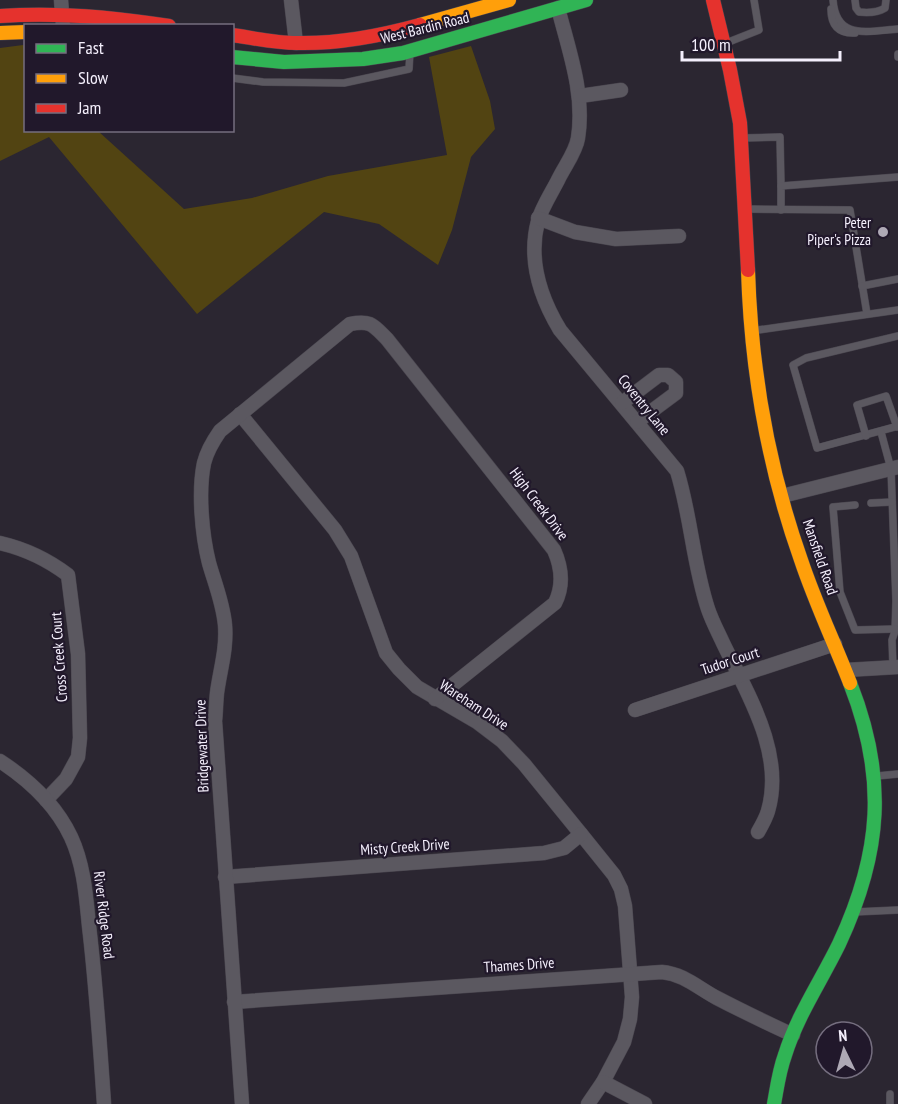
<svg xmlns="http://www.w3.org/2000/svg" width="898" height="1104" viewBox="0 0 898 1104" font-family="'PT Sans Narrow',sans-serif">
<style>
.green{fill:#524412}
.lines{fill:none;stroke-linecap:round;stroke-linejoin:round}
.lane-casing{stroke:#49454e;stroke-width:8}
.street-casing{stroke:#49454e;stroke-width:15}
.fast-casing{stroke:#49454e;stroke-width:15}
.slow-casing{stroke:#49454e;stroke-width:15}
.jam-casing{stroke:#49454e;stroke-width:15}
.lane{stroke:#5b5860;stroke-width:7}
.street{stroke:#5b5860;stroke-width:14}
.fast{stroke:#30b455;stroke-width:14}
.slow{stroke:#ff9f0a;stroke-width:14}
.jam{stroke:#e5322d;stroke-width:14}
.poi-dot{fill:#aea9b5;stroke:#21182b;stroke-width:2}
.labels{text-anchor:middle;stroke-width:4.5;stroke-linejoin:round;paint-order:stroke}
.street-label{font-size:15px;fill:#f4effc;stroke:#21182b}
.poi-label{font-size:15px;fill:#f4effc;stroke:#21182b;text-anchor:end}
</style>
<rect width="100%" height="100%" fill="#2b2631"/>
<path class="green" d="M23,45L26,47V130L98,131L184,209L252,198L328,176L447,155L429,57L471,46L490,101L495,129L471,157L452,230L438,265L379,224L324,212L197,314L49,137L0,161V48Z"/>
<g class="lines">
<defs>
<g id="lane">
<path d="M833,0C836,41 868,31 898,29"/>
<path d="M855,0L856,8L859,12C868,13 877,13 885,8L886,0"/>
<path d="M831,9C831,25 838,34 855,33"/>
<path d="M726,43L759,30L754,0"/>
<path d="M898,54V57"/>
<path d="M232,78L263,82L344,83L409,69L410,52"/>
<path d="M742,138L780,137L781,186"/>
<path d="M746,209L850,210L867,314"/>
<path d="M781,210V186L898,177"/>
<path d="M862,286L898,279"/>
<path d="M751,331L898,310"/>
<path d="M898,336L806,358L793,365L817,448L898,426"/>
<path d="M881,432L891,469L896,601L895,631L892,640L893,667"/>
<path d="M866,436L857,405L886,396L897,427"/>
<path d="M871,503L892,502"/>
<path d="M855,505L833,507L840,592L855,630L895,629"/>
<path d="M877,776L898,774"/>
<path d="M854,912L898,910"/>
<path d="M890,1094V1104"/>
</g>
<g id="street">
<path d="M61,0L63,26"/>
<path d="M291,0L296,43"/>
<path d="M558,8C569,51 585,94 578,138C576,152 564,167 558,180C552,192 542,207 538,221C528,259 540,297 560,330L677,471C691,516 693,564 708,609C712,621 718,632 723,643C747,693 785,753 768,811C766,818 762,825 758,832"/>
<path d="M580,96L621,90"/>
<path d="M538,218L575,232L616,239L679,236"/>
<path d="M622,403L659,375H668L676,382V393L637,422"/>
<path d="M240,414L335,530L351,556L386,653L399,669L417,687L477,722L502,741L524,764L581,834L614,875L621,889L625,906L632,997L630,1019L624,1042L603,1082L588,1104"/>
<path d="M782,496L898,467"/>
<path d="M0,543C26,549 47,559 68,575L78,654L80,738L78,757L66,779L46,800"/>
<path d="M846,670L898,667"/>
<path d="M635,710L835,644"/>
<path d="M0,761C29,780 56,805 71,837C84,865 86,896 89,926C96,985 100,1044 104,1104"/>
<path d="M225,877L544,853L564,848L581,834"/>
<path d="M234,1002L662,972C684,974 698,988 717,998C742,1011 767,1023 793,1035"/>
<path d="M603,1082L645,1104"/>
<path d="M242,1104L215,721C216,712 216,702 217,693C220,670 227,649 225,625C223,603 215,584 209,563C202,535 198,492 204,463C207,451 213,441 220,431L350,324C371,320 373,325 387,339L554,550C562,568 564,585 555,603L435,699"/>
</g>
<g id="fast">
<path d="M232,57L284,62L363,59L403,53L586,0"/>
<path d="M774,1104C777,1088 779,1071 785,1055C797,1016 821,981 839,944C882,852 887,777 850,683"/>
</g>
<g id="slow">
<path d="M420,25L509,0"/>
<path d="M0,33L26,32"/>
<path d="M748,270C751,368 768,467 801,560C815,602 834,642 850,683"/>
</g>
<g id="jam">
<path d="M713,0L730,70L740,123L748,270"/>
<path d="M0,16C57,12 113,17 169,26"/>
<path d="M232,35C253,38 275,43 297,43C338,44 380,36 420,25"/>
</g>
</defs>
<use href="#lane" class="lane-casing"/>
<use href="#street" class="street-casing"/>
<use href="#fast" class="fast-casing"/>
<use href="#slow" class="slow-casing"/>
<use href="#jam" class="jam-casing"/>
<use href="#lane" class="lane"/>
<use href="#street" class="street"/>
<use href="#fast" class="fast"/>
<use href="#slow" class="slow"/>
<use href="#jam" class="jam"/>
</g>
<circle class="poi-dot" cx="883" cy="232" r="6"/>
<g class="labels">
<g class="street-label">
<text transform="translate(425 28) rotate(-14)" y="5">West Bardin Road</text>
<text transform="translate(644 405) rotate(51)" y="5">Coventry Lane</text>
<text transform="translate(539 504) rotate(53)" y="5">High Creek Drive</text>
<text transform="translate(820 557) rotate(71)" y="5">Mansfield Road</text>
<text transform="translate(59 657) rotate(-94)" y="5">Cross Creek Court</text>
<text transform="translate(730 661) rotate(-18)" y="5">Tudor Court</text>
<text transform="translate(474 705) rotate(33)" y="5">Wareham Drive</text>
<text transform="translate(202 746) rotate(-92)" y="5">Bridgewater Drive</text>
<text transform="translate(405 847) rotate(-4)" y="5">Misty Creek Drive</text>
<text transform="translate(104 915) rotate(83)" y="5">River Ridge Road</text>
<text transform="translate(519 965) rotate(-4)" y="5">Thames Drive</text>
</g>
<g class="poi-label">
<text x="871" y="228">Peter<tspan x="871" dy="17">Piper's Pizza</tspan></text>
</g>
</g>
<rect x="24" y="24" width="210" height="108" fill="#21182b" stroke="#756e7f" stroke-width="1.5"/>
<rect x="36" y="44" width="30" height="9" fill="#30b455" stroke="#756e7f" stroke-width="1.5"/>
<text x="78" y="54" font-size="18" fill="#f4effc">Fast</text>
<rect x="36" y="74" width="30" height="9" fill="#ff9f0a" stroke="#756e7f" stroke-width="1.5"/>
<text x="78" y="84" font-size="18" fill="#f4effc">Slow</text>
<rect x="36" y="104" width="30" height="9" fill="#e5322d" stroke="#756e7f" stroke-width="1.5"/>
<text x="78" y="114" font-size="18" fill="#f4effc">Jam</text>
<g transform="translate(844 1050) rotate(355)"><circle r="28" fill="#21182b" stroke="#756e7f" stroke-width="1.5"/>
<path d="M0-4.5L10 22L0 15L-10 22Z" fill="#aea9b5"/>
<text y="-9" font-size="16" font-weight="bold" text-anchor="middle" fill="#f4effc">N</text>
</g>
<path d="M682 51v9h158v-9" fill="none" stroke="#f4effc" stroke-width="3"/>
<text x="691" y="51" font-size="18" fill="#f4effc" stroke="#21182b" stroke-width="4.5" paint-order="stroke">100 m</text>
</svg>
